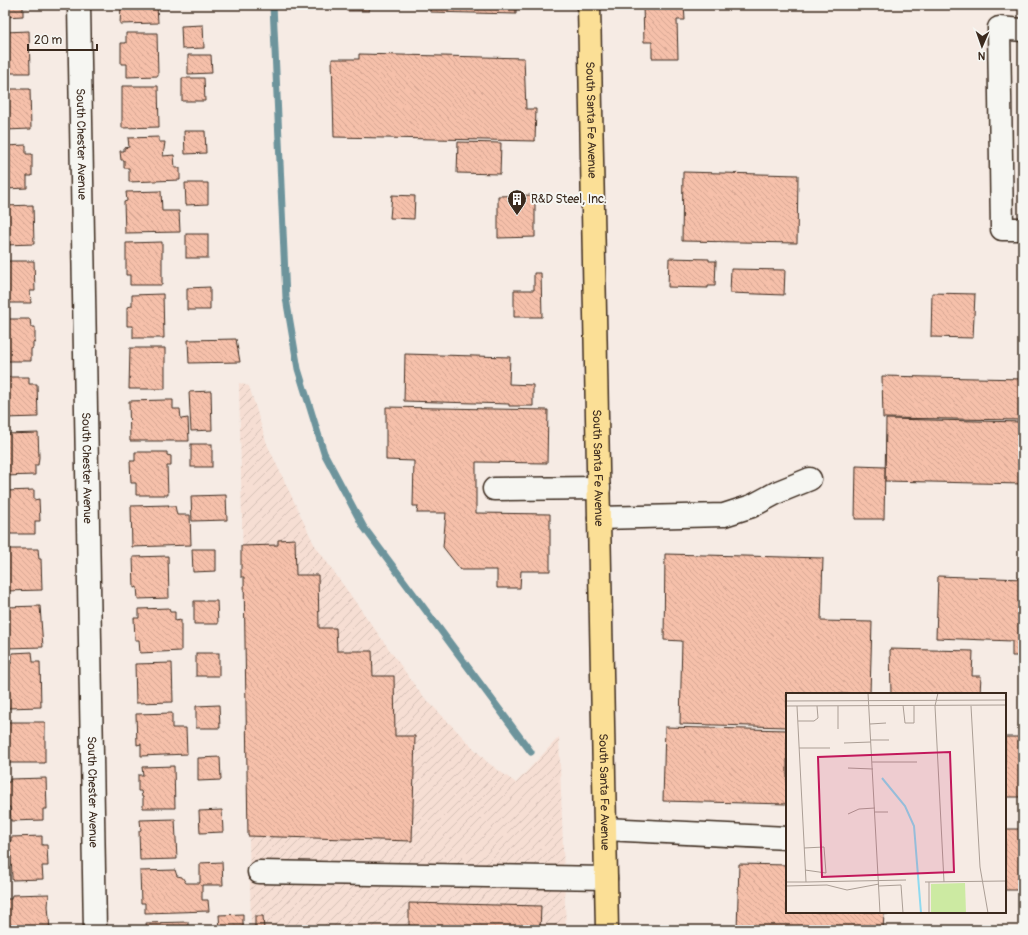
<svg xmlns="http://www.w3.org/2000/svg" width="1028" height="935" viewBox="0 0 1028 935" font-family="Pangolin,sans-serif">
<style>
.industrial{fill:url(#industrial-furrows)}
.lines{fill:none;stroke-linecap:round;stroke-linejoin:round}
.stream{stroke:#6d949c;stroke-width:7}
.building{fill:url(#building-back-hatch);stroke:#3b2a1e}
.minor-casing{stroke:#3b2a1e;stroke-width:25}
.major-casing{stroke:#3b2a1e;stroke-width:25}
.minor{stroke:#f6f6f2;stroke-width:22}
.major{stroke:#fbdf96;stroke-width:22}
.labels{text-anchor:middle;stroke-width:4;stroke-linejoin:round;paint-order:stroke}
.street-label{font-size:12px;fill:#3b2a1e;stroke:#f6f6f2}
.poi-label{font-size:12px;fill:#3b2a1e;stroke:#f6f6f2;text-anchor:start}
.inset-river{fill:none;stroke:#8fdaf0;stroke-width:2}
.inset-road{fill:none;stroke:#ab9e95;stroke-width:1}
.view{fill:#c2185b;fill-opacity:0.15;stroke:#c2185b;stroke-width:2}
.inset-edge{fill:none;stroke:#3b2a1e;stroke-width:2}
</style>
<defs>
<pattern id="industrial-furrows" width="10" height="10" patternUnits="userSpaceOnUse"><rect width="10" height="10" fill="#f6ded3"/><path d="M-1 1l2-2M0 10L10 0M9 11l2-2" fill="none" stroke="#d4bfb5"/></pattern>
<pattern id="building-back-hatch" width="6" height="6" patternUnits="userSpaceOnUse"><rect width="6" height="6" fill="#f6c0aa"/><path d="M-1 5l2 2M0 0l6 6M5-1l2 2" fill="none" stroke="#d4a592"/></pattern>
</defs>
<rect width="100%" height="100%" fill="#f6ebe4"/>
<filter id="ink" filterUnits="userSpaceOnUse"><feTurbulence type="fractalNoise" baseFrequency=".025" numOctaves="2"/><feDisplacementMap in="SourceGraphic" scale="8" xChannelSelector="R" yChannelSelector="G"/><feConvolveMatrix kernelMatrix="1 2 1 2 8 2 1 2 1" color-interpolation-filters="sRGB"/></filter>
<g filter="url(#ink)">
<path class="industrial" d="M239,383L249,386L267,444L314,544L421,694L487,762L516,783L559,737L566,930H251Z"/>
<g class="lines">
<path class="stream" d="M273,5L286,298L298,369L324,453L363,526L531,752"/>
</g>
<g class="building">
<path d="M5,5H28V7H23V16L5,17Z"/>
<path d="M121,5H157L158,23L120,24Z"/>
<rect x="347" y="5" width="22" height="6"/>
<path d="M430,5H516V14L430,12Z"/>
<path d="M643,5H684L685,20H677L678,58H652V42H644Z"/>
<path d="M203,25L204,48L182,49L181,26Z"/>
<path d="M29,31L30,73H5V32Z"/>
<path d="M126,33H157L158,76L127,77V64H121V43H126Z"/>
<path d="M359,54L524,58L526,109H536L535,141L334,137L332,59H359Z"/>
<path d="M188,55H211L212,73L188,74Z"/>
<path d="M182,78H204L205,101H182Z"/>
<path d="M122,86H158L159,127L122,128Z"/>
<path d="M5,89H30L31,129L5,130Z"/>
<path d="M184,131H205L206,153L185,154Z"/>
<path d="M159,137V142H165L163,156L174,155L175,168H180V180L129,182V168H124V160H121L120,151H124V148L129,147L128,138Z"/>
<path d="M458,142L501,143L500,174L457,173Z"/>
<path d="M26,145V154H32V176H27V188L5,189V146Z"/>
<path d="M683,172L798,175L797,243L682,241Z"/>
<path d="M185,183H208V204L186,205Z"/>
<path d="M161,191L162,211H179L180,232L125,233L124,202L127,201L126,192Z"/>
<path d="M392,195L415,196L414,219L390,218Z"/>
<path d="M535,195V237L498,238V196Z"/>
<path d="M33,205L34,244L5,245V206Z"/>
<rect x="186" y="234" width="22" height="24"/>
<path d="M162,242V285H130V275H126V243Z"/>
<path d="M669,258L709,259V261H716L715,286H708V288L668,287Z"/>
<path d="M5,261H34L35,291H30L31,303H5Z"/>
<path d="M731,269L785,270L784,295L730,293Z"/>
<path d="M534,273H541L542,317H514V290H534Z"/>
<path d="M210,287V310H187V288Z"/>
<path d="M932,293L975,294L973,338L931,337Z"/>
<path d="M163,294L164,338H133V326H127V307L132,306V295Z"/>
<path d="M5,319H30L31,327H35V343L33,342V348L31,349V361H5Z"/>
<path d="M236,339L240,362L189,363L188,340Z"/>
<path d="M130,348H165V389H129Z"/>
<path d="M405,354L510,357L509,384L533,385V406H509V404L404,401Z"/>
<path d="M882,376L1023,379V420L883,418Z"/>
<path d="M5,377H29V384H37L38,417L5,418Z"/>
<path d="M211,391L212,430L191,431L189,392Z"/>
<path d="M165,400H173V409H180L181,419L188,418L189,441H130L129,401Z"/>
<path d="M386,407L548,410L547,463L476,462V513L550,514V571H521L520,588H497V570H461L443,547L446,513H417L418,506H413L414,461L386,460Z"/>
<path d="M886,419L1023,422V484L885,481Z"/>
<path d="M38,433L39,457L38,465H35V475L5,476V434Z"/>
<rect x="191" y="444" width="21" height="23"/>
<path d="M135,452H167V455L171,456V466H167L168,495H136V483H131L130,461H135Z"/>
<path d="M856,466L885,467L884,519H855Z"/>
<path d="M34,490V500L39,499L40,521H35V534H5V491Z"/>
<path d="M226,495L227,520L192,521L191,496Z"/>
<path d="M169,505L168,506H175L177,515H190L191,545L132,547L131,506Z"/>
<path d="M295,539L296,575H318L319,628H336L337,651H372L373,676H394L395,736H415L412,841L248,836L244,577H241V546L278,545V540Z"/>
<path d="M5,549H38L39,559H41L42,590L5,591Z"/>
<path d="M192,549H216V571L193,572Z"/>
<path d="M665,554L823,558L821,621L872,622L870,694H787V727L680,724L682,641L664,640Z"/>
<path d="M168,556L169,598L138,599L137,587L134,588L133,557Z"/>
<path d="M938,576L1023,579V656H1012V641L936,638Z"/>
<path d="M194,601H217L218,624H194Z"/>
<path d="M40,606L43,647L6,648L5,607Z"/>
<path d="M169,608L170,612H175V621L181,620V651L140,653L139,640H135L134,618H139V609Z"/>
<path d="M890,649L973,651L972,676H981L980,693L891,694Z"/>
<path d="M32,652L33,662H40L41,707L7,708L6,663H12V653Z"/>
<rect x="196" y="653" width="23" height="23"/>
<path d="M172,663L173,702L136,703L135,664Z"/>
<path d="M219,705L220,728H196V706Z"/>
<path d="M172,713V728H186L187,754L141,756V744L137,745L136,714Z"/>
<path d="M7,722H45V763H5V731H8Z"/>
<path d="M665,727L787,730V804L663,801Z"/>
<rect x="1005" y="737" width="18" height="60"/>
<path d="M220,757L221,780L198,781V758Z"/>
<path d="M174,766L175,808H143V797H142L141,791H138V775H143L142,767Z"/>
<path d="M46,778L47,809H43V820L11,821L10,807H5V782H10V779Z"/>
<path d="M222,810L223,832L200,833L199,811Z"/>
<path d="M175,819L177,859L140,860L139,831L141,830L140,820Z"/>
<rect x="1005" y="829" width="18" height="61"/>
<path d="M42,836V845H47L48,866H42L43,879L12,880L11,850H5V841H11V837Z"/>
<path d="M222,862L223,885H202V900H208L209,911L145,913V903H141L140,871L175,870L177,876L182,877L186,883H200V863Z"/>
<path d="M739,864L787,865V912H888V914H884L883,930H737Z"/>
<path d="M49,894L48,906L50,930H5V899H11L12,895Z"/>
<path d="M409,903L541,906L540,930H409Z"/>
<path d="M243,914V930H220L219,915Z"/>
<path d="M255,916H263L264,930H255Z"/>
<path d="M188,922V930H147L146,923Z"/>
</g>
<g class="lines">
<defs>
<g id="minor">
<path id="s1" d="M79,5L95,930"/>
<path d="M1023,30L999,28L1002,229H1023"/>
<path d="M494,489L599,488"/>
<path d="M599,518L724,515L752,506L778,492L810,479"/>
<path d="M605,829L787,838"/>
<path d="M259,872L606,878"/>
</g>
<g id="major">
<path id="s2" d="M589,5L607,930"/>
</g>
</defs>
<use href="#minor" class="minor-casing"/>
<use href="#major" class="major-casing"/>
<use href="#minor" class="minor"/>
<use href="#major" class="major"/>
</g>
</g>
<defs>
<symbol id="building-pin" viewBox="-11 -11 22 30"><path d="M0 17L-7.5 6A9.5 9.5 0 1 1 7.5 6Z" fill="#3b2a1e" stroke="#f6f6f2"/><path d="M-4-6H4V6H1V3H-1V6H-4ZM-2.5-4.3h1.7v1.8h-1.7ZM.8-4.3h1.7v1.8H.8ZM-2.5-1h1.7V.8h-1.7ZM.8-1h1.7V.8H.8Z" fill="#fff"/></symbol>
</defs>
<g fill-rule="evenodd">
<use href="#building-pin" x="506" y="188" width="22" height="30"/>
</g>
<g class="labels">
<g class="street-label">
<text dy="4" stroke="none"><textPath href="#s2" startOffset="115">South Santa Fe Avenue</textPath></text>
<text dy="4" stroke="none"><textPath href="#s1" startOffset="139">South Chester Avenue</textPath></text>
<text dy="4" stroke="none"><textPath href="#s1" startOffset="463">South Chester Avenue</textPath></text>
<text dy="4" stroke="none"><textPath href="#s2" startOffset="463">South Santa Fe Avenue</textPath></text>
<text dy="4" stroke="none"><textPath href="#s1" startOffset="787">South Chester Avenue</textPath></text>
<text dy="4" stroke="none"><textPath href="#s2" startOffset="787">South Santa Fe Avenue</textPath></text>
</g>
<g class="poi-label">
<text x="531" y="203">R&amp;D Steel, Inc.</text>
</g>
</g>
<g transform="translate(786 693)">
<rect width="220" height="220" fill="#f6ebe4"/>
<path d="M179,190L180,220H145V191Z" fill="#cceaa2"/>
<path class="inset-river" d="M96,85L119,113L128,133L135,220"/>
<path class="inset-road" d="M82,0L94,220M152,0L149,13L158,189M0,8L220,7M117,12L119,30H128V13M0,13L220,12M52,13V36M185,13L194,174L202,220M12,28H28L32,25L31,13M84,31L100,30M85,47H103M58,50L85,49M13,55H44M86,69H131M62,75L87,76M89,119H102M62,121L73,116L89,115M18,155L38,154L40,180L19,177M0,189H20L11,13M20,189L120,187M139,189L220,188M143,189V220M0,193L41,192L61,197L93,191M93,193L115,192L117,220"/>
<path class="view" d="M164,59L168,179L36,184L32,64Z"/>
<rect width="220" height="220" class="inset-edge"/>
</g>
<rect width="1028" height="935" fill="none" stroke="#f6f6f2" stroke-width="20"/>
<rect x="10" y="10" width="1008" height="915" fill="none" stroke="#3b2a1e" stroke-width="1.5" filter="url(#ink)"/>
<g transform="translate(982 46) rotate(182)" stroke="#f6f6f2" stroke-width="3" paint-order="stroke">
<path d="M0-3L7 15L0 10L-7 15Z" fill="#3b2a1e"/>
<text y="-6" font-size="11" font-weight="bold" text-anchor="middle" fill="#3b2a1e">N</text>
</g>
<path d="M28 44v6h69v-6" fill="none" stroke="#3b2a1e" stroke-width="2"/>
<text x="34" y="44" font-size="12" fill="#3b2a1e" stroke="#f6f6f2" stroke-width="3" paint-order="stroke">20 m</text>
</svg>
